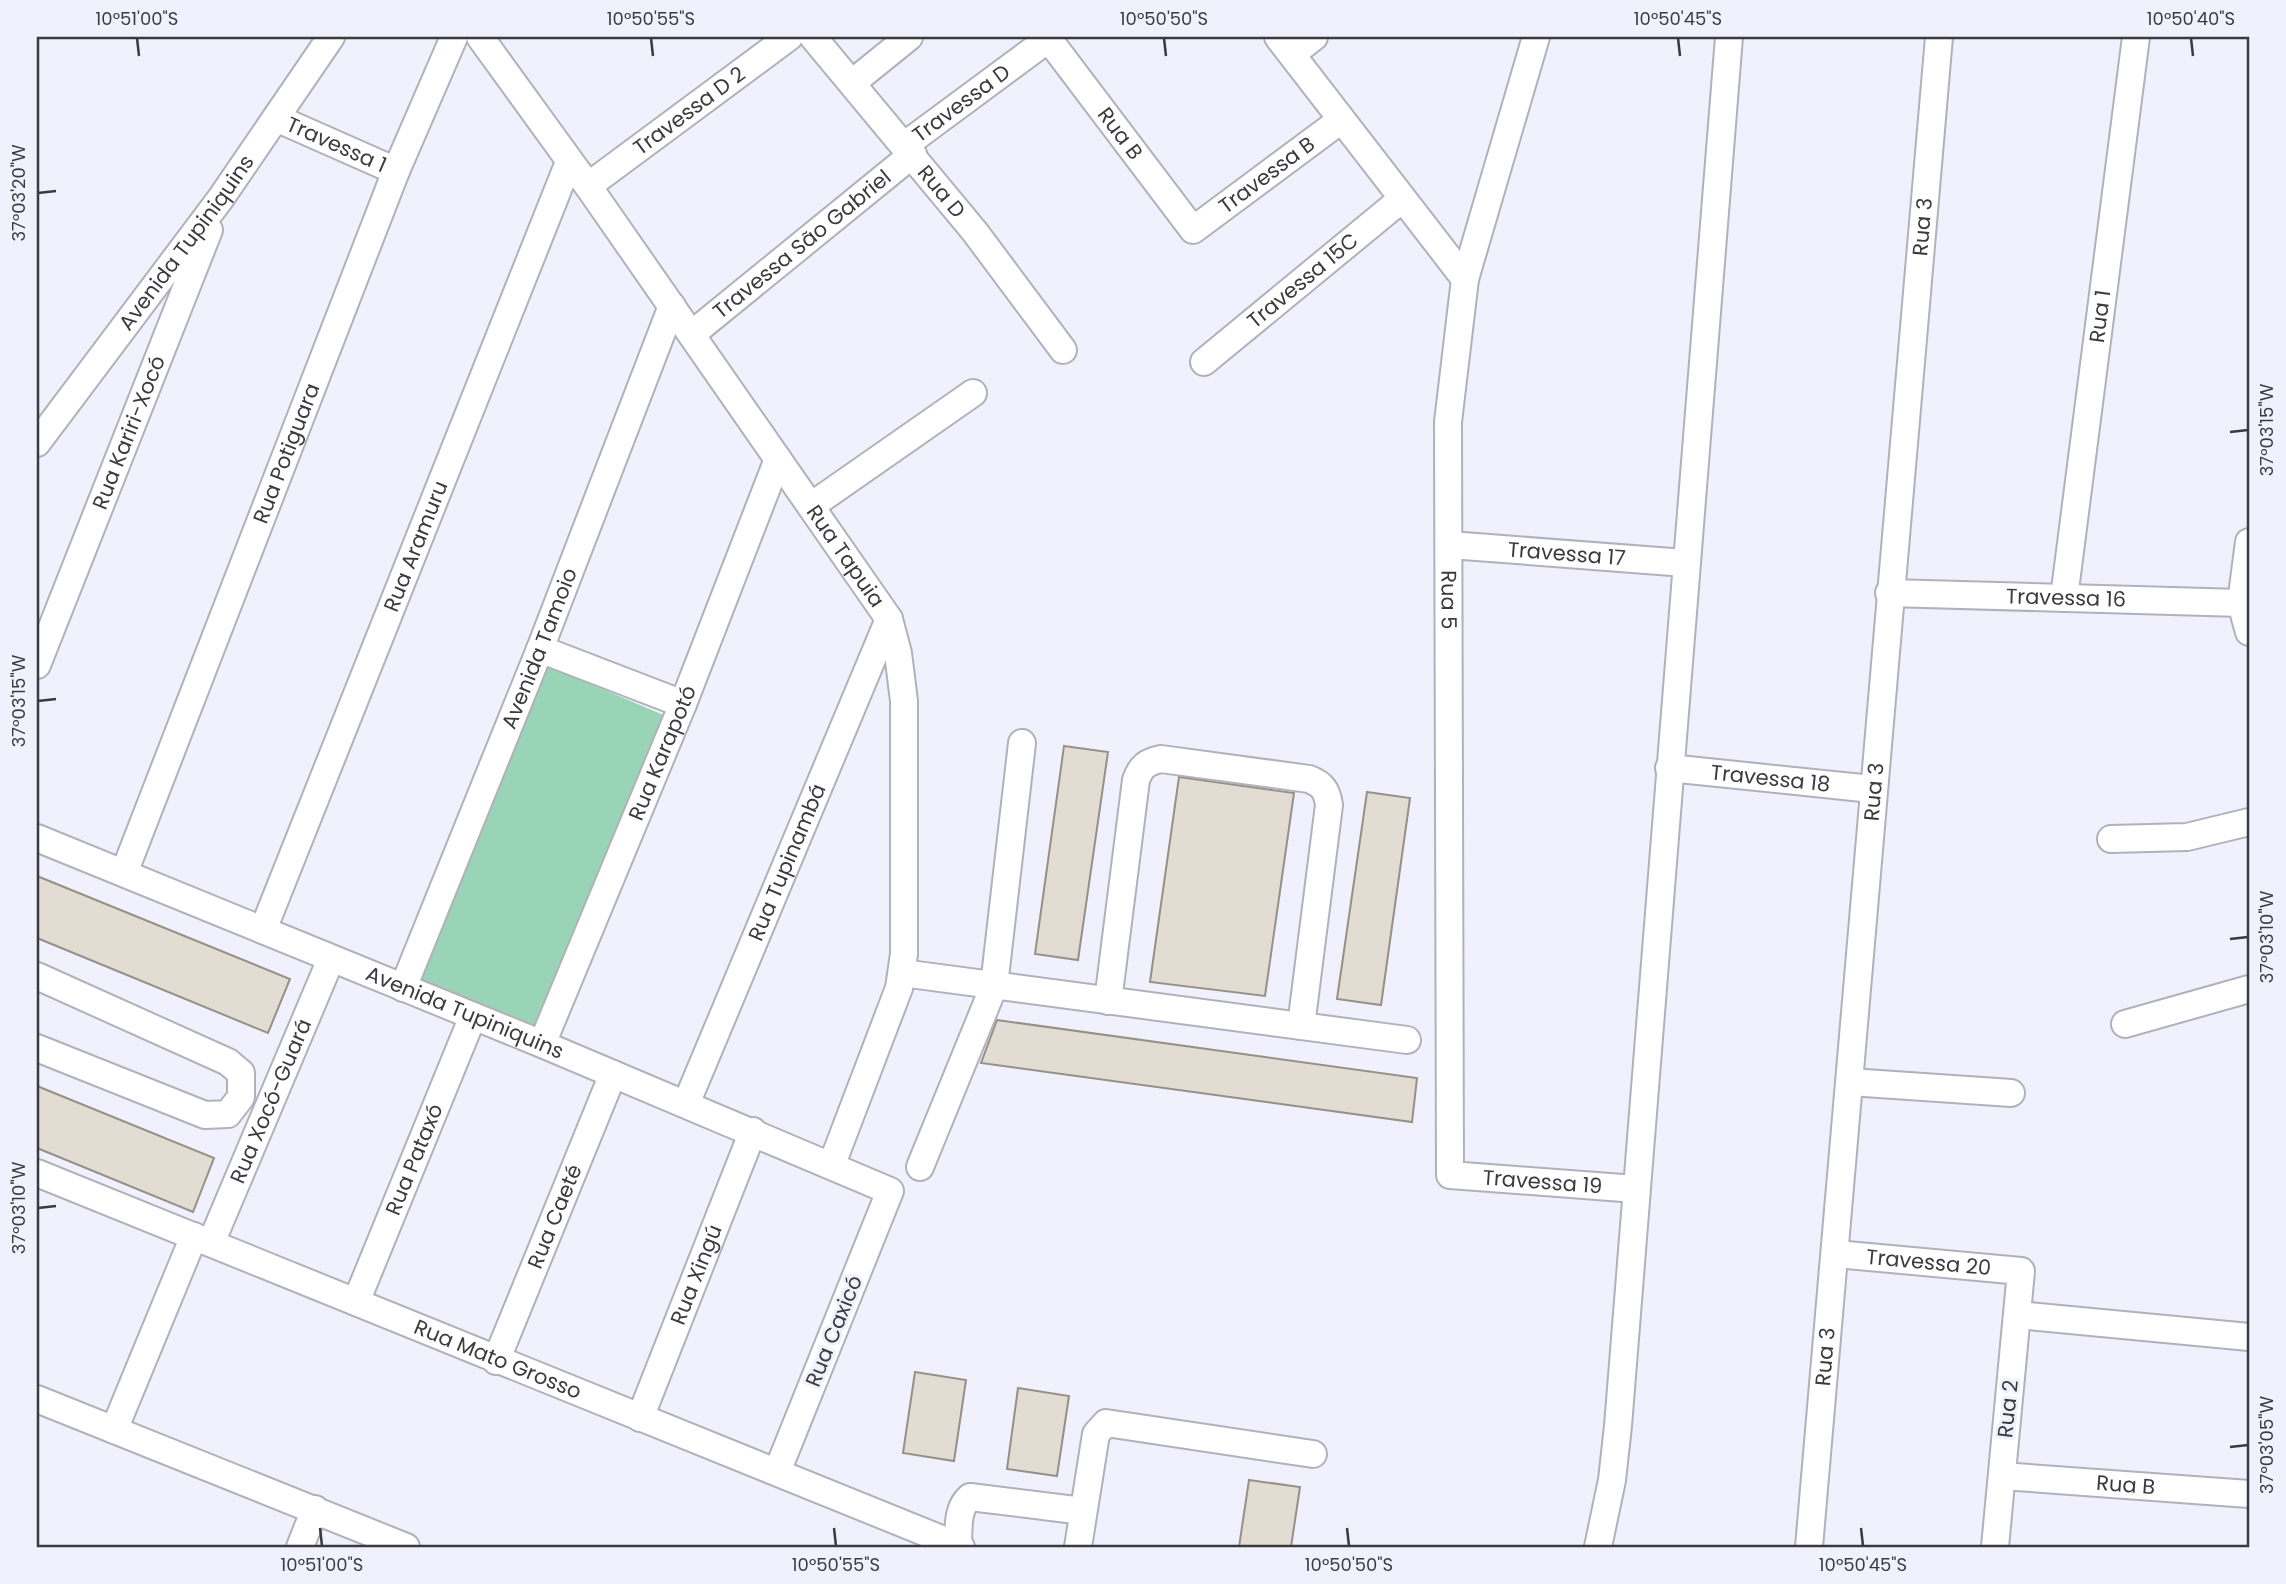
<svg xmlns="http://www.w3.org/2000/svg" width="2286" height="1584" viewBox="0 0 2286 1584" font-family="Poppins,sans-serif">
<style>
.green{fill:#99d4b7}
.building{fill:#e3dcd3;stroke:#969088;stroke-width:2}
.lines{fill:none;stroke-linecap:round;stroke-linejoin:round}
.minor-casing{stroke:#b0b1bb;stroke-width:30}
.minor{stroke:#fff;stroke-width:26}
.ticks{fill:none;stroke:#3b3b3f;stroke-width:2.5}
.labels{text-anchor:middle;stroke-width:6;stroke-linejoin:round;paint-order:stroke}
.street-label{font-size:21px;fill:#3b3b3f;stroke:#f0f1fc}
.neatline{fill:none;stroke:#3b3b3f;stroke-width:2.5}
.ticks-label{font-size:18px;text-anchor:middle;fill:#3b3b3f}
</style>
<rect width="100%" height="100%" fill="#f0f1fc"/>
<path class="green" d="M544,664L668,717L538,1031L419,984Z"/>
<g class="building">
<path d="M1064,746L1108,752L1078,960L1035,954Z"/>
<path d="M1179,777L1294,793L1265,996L1150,982Z"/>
<path d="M1367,792L1410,798L1381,1005L1337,999Z"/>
<path d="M37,876L290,979L268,1033L37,938Z"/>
<path d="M997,1020L1417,1078L1412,1122L981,1063Z"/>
<path d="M37,1086L214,1158L193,1212L37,1148Z"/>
<path d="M915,1372L966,1380L954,1461L903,1453Z"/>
<path d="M1018,1388L1069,1396L1057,1476L1007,1469Z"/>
<path d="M1249,1480L1300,1487L1291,1547H1239Z"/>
</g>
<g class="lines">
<defs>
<g id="minor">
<path id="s1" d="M480,37L588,186L889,619L898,653L904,701V954L899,988L832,1164"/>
<path id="s2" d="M813,37L975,232L1063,350"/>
<path id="s3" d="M1047,37L1193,230L1341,120"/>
<path d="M1278,37L1465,279"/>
<path id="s4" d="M1536,37L1465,279L1448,422L1450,1175L1636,1189"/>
<path d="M1292,54L1314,37"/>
<path d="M852,83L909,37"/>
<path id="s5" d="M276,118L396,171"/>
<path id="s6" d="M905,145L1051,37"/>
<path id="s7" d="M588,186L789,37"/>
<path id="s8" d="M692,334L913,154"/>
<path id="s9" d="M1204,362L1402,199"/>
<path id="s10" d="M37,443L221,198L331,37"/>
<path d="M811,506L973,393"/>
<path d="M2249,542L2241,603L2249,632"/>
<path id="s11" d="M1450,545L1685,563"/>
<path id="s12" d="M1889,593L2241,603L2249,600"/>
<path id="s13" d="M2064,598L2136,37"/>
<path d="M540,649L683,704"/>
<path id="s14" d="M37,665L209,230"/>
<path id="s15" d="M1669,768L1872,789"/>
<path id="s16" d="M37,838L542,1044L890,1191L777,1472"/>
<path d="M2111,839L2187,837L2249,822"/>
<path id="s17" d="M124,873L396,171L454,37"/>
<path id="s18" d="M263,930L569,162"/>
<path d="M902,973L1407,1040"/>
<path d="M37,976L228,1062L241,1073V1097L228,1114L205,1115L37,1048"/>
<path id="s19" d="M403,988L540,649L672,306"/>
<path d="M1108,1001L1136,780C1141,766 1147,762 1161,759L1309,779C1322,784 1327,790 1329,805L1301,1026"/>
<path d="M2125,1024L2249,989"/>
<path id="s20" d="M542,1044L683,704L778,459"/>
<path d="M1850,1082L2011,1093"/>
<path id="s21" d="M686,1104L889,619"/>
<path d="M920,1167L994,986L1022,743"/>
<path id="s22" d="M37,1173L961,1547"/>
<path id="s23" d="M211,1243L331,959"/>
<path id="s24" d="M1836,1254L2021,1271L1995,1547"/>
<path id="s25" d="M356,1302L473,1016"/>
<path d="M2018,1315L2249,1337"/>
<path id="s26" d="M496,1361L613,1074"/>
<path d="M37,1399L406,1547"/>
<path id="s27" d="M640,1418L753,1131"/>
<path d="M114,1430L194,1236"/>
<path id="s28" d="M2002,1476L2249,1494"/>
<path d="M300,1547L315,1509"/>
<path d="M958,1547C959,1530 956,1509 970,1497L1083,1511"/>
<path d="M1078,1547L1096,1434L1106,1423L1313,1454"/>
<path d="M1598,1547L1612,1480L1618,1426L1729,37"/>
<path id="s29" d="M1809,1547L1939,37"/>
</g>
</defs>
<use href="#minor" class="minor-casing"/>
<use href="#minor" class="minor"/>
</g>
<path class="ticks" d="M137,38L139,56M651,38L653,56M1164,38L1166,56M1678,38L1680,56M2191,38L2193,56M38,193L56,191M2230,432L2248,430M38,701L56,699M2230,939L2248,937M38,1208L56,1206M2230,1447L2248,1445M320,1528L322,1546M834,1528L836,1546M1347,1528L1349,1546M1861,1528L1863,1546"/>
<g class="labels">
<g class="street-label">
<text dy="7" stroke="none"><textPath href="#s6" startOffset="70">Travessa D</textPath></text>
<text dy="7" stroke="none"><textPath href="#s7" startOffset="126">Travessa D 2</textPath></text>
<text dy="7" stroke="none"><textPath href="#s3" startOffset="121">Rua B</textPath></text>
<text dy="7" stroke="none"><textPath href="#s5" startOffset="66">Travessa 1</textPath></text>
<text dy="7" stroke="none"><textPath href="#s3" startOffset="334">Travessa B</textPath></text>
<text dy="7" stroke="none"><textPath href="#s2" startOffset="201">Rua D</textPath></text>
<text dy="7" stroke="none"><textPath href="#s29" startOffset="1325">Rua 3</textPath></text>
<text dy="7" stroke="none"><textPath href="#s10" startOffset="250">Avenida Tupiniquins</textPath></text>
<text dy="7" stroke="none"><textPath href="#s8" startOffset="142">Travessa São Gabriel</textPath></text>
<text dy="7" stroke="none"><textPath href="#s9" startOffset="128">Travessa 15C</textPath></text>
<text dy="7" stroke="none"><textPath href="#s13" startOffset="284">Rua 1</textPath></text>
<text dy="7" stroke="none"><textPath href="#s14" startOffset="250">Rua Kariri-Xocó</textPath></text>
<text dy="7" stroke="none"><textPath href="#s17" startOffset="450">Rua Potiguara</textPath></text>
<text dy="7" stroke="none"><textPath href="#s18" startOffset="413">Rua Aramuru</textPath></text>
<text dy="7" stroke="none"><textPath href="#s11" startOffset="117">Travessa 17</textPath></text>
<text dy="7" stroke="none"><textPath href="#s1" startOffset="635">Rua Tapuia</textPath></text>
<text dy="7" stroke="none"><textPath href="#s12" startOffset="177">Travessa 16</textPath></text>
<text dy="7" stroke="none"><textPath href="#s4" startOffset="574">Rua 5</textPath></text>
<text dy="7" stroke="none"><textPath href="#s19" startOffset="366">Avenida Tamoio</textPath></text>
<text dy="7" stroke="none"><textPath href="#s20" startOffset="315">Rua Karapotó</textPath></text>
<text dy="7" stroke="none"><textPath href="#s15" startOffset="102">Travessa 18</textPath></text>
<text dy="7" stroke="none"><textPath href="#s29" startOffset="758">Rua 3</textPath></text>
<text dy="7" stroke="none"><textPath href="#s21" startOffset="262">Rua Tupinambá</textPath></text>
<text dy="7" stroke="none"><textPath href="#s16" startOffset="462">Avenida Tupiniquins</textPath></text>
<text dy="7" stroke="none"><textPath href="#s23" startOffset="154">Rua Xocó-Guará</textPath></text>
<text dy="7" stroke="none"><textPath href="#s25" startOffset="154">Rua Pataxó</textPath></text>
<text dy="7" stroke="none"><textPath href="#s4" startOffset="1242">Travessa 19</textPath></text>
<text dy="7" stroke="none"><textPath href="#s26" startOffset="156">Rua Caeté</textPath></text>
<text dy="7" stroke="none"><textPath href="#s24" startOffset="93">Travessa 20</textPath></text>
<text dy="7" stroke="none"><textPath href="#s27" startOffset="154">Rua Xingú</textPath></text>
<text transform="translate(834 1331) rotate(-68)" y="7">Rua Caxicó</text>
<text dy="7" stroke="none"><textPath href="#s29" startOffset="191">Rua 3</textPath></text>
<text dy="7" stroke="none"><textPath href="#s22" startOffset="497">Rua Mato Grosso</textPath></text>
<text transform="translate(2008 1409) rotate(-84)" y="7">Rua 2</text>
<text dy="7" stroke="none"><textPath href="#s28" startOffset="124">Rua B</textPath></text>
</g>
</g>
<rect width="2286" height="1584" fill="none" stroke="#f0f1fc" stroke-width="77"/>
<rect x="38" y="38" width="2210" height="1508" class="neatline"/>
<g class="ticks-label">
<text x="137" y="25">10°51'00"S</text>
<text x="651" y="25">10°50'55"S</text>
<text x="1164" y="25">10°50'50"S</text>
<text x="1678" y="25">10°50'45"S</text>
<text x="2191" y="25">10°50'40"S</text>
<text transform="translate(19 193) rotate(-90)" y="6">37°03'20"W</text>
<text transform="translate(2267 430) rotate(-90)" y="6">37°03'15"W</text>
<text transform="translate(19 701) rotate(-90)" y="6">37°03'15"W</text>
<text transform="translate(2267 937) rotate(-90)" y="6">37°03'10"W</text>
<text transform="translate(19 1208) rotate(-90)" y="6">37°03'10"W</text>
<text transform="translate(2267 1445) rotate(-90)" y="6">37°03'05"W</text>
<text x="322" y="1571">10°51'00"S</text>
<text x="836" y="1571">10°50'55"S</text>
<text x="1349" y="1571">10°50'50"S</text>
<text x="1863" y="1571">10°50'45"S</text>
</g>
</svg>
